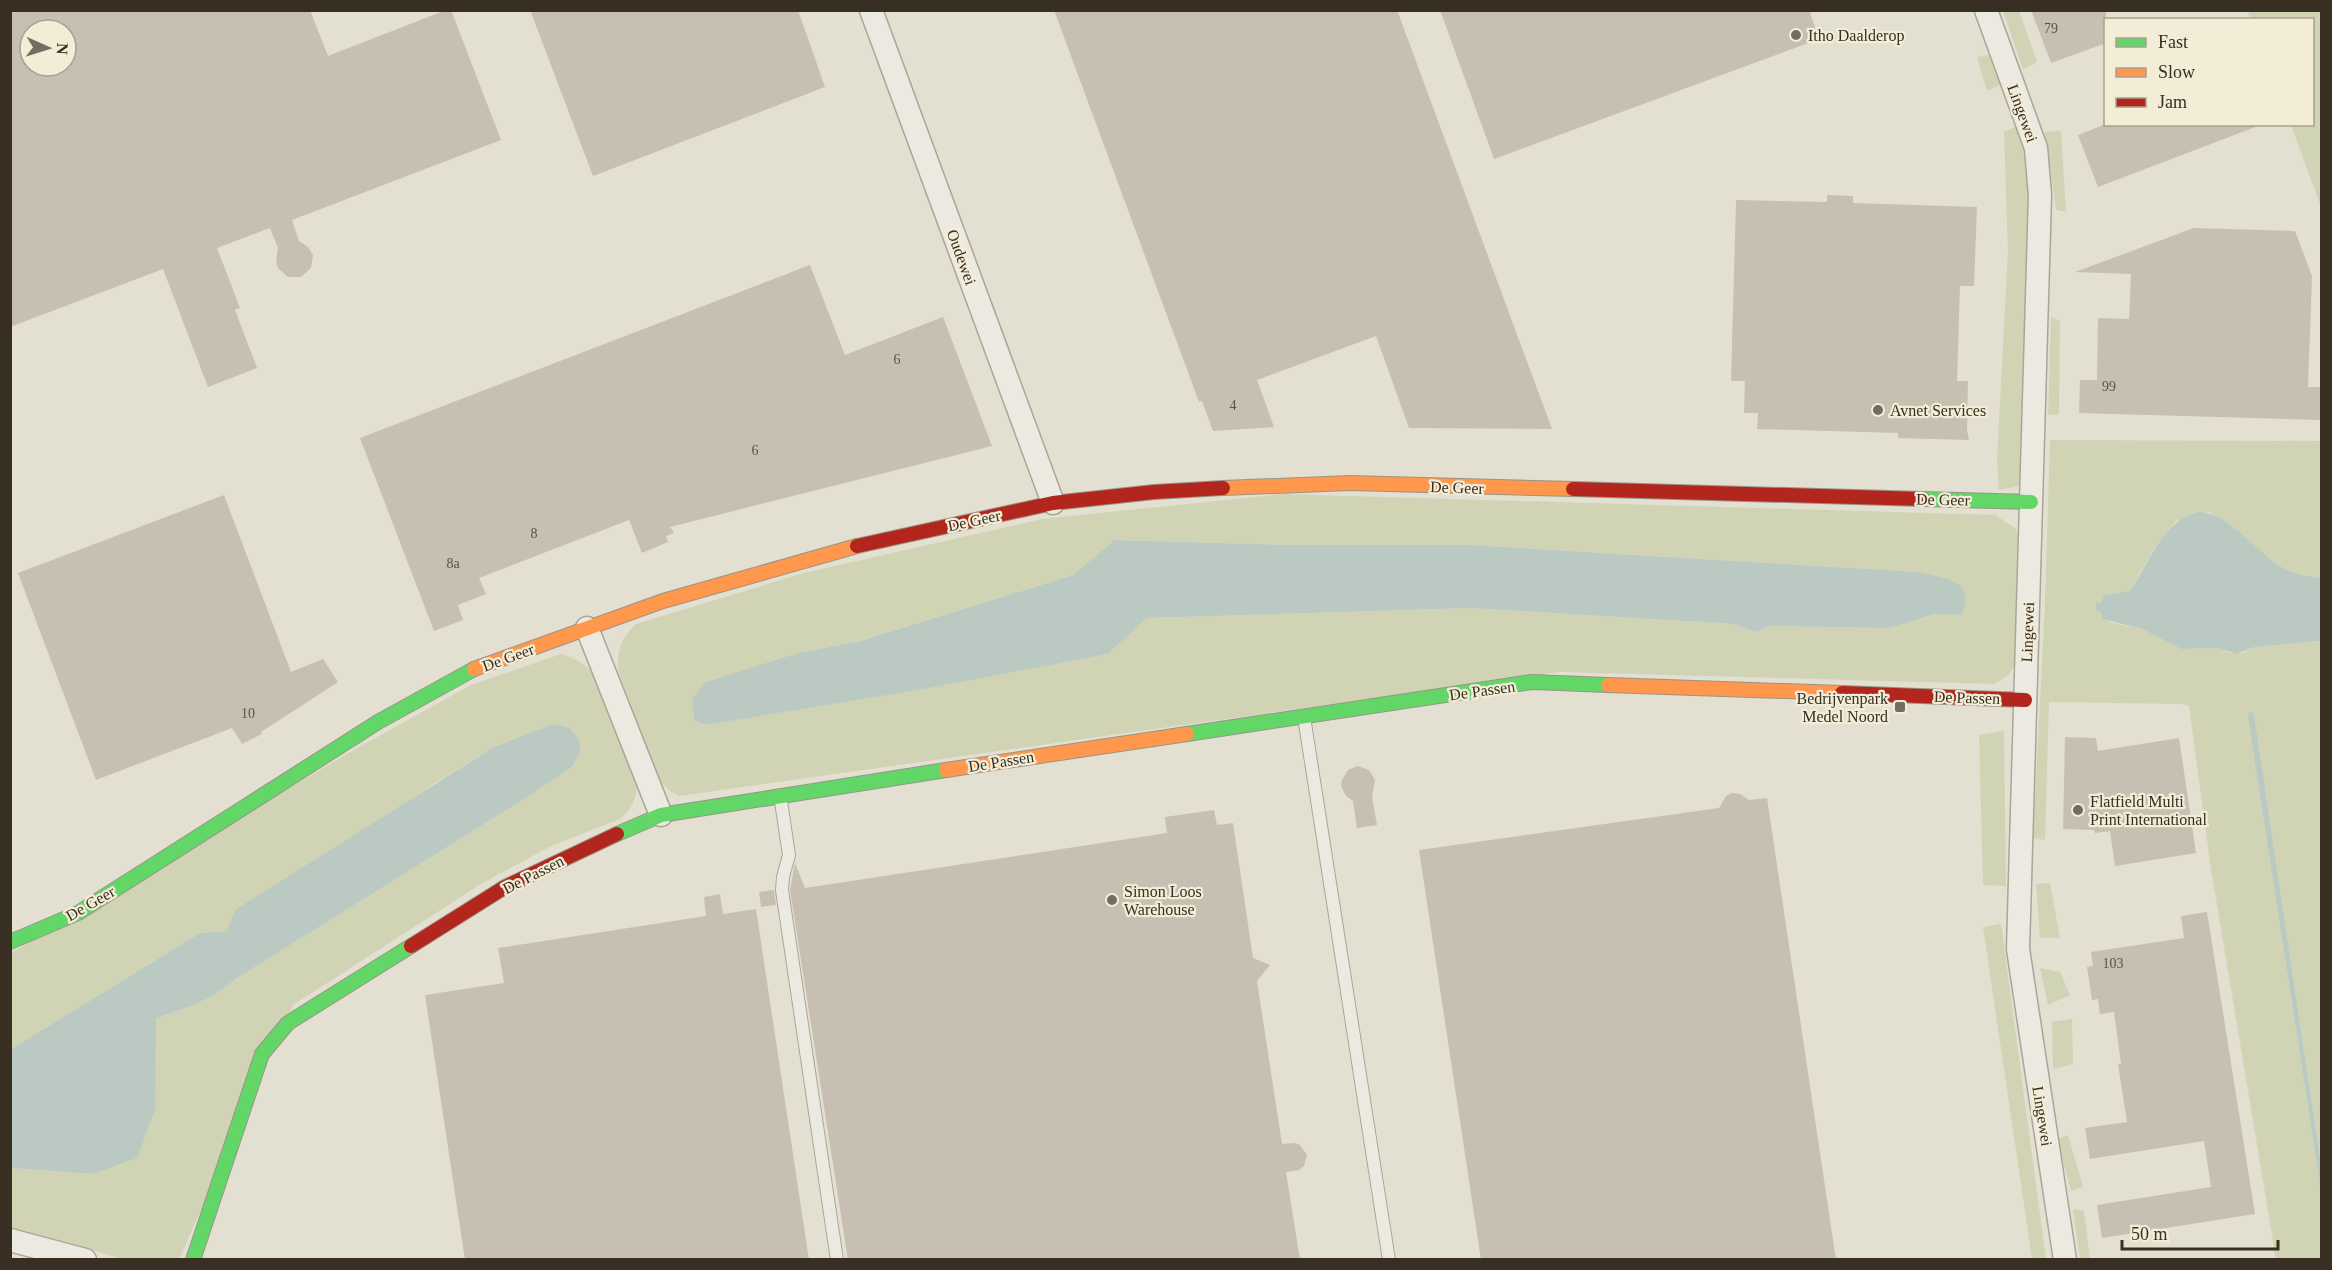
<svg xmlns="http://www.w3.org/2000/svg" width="2332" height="1270" viewBox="0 0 2332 1270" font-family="Georgia,serif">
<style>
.green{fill:#d0d3b4;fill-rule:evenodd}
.water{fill:#bacac2}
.building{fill:#c7bfb2;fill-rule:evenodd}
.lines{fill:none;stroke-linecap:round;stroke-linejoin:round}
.lane-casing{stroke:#a9a599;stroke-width:14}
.street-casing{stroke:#a9a599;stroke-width:25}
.fast-casing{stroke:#999489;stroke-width:16}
.slow-casing{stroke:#999489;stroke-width:16}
.jam-casing{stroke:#999489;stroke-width:16}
.lane{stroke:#ece9e1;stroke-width:12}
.street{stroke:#ece9e1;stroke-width:22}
.fast{stroke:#63d668;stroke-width:14}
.slow{stroke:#ff974d;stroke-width:14}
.jam{stroke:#b3261e;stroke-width:14}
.poi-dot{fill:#746c5f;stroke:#f3edd8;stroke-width:2}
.labels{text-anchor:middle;stroke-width:4.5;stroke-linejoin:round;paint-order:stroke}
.number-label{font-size:14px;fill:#5c5245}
.poi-label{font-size:16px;fill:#382e21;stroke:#f3edd8;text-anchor:start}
.street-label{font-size:16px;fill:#382e21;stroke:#f3edd8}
</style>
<rect width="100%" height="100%" fill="#e3e0d1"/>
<g class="green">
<path d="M2003,11H2019L2037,62L2023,69Z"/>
<path d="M2247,11H2321V207L2291,125L2312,124V20L2251,19Z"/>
<path d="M1989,55L2000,85L1987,91L1977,57Z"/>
<path d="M2017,126L2032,175L2024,485L1999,490L1997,459L2008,251L2004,132Z"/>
<path d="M2061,131L2066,212L2056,210L2045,132Z"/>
<path d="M2051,317L2060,321L2059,414L2048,415Z"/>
<path d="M2050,440L2321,441V578L2291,572L2280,566L2263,554L2245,537L2209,512L2175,522L2153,550L2130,591L2104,595L2101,603H2096V611L2101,612L2109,622L2142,629L2181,649L2218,648L2230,653H2243L2255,647L2321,641V1165L2254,714L2251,712L2254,757L2321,1191V1259H2276L2211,869L2189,706L2182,704L2049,702L2045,840L2033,838L2045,604Z"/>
<path d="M1283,494L1995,515L2015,528L2021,540L2015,666L2006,677L1994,684L1560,672L679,796L670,791L659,780L618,671C617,651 621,637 636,624L804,573L1042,519ZM1116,540L1292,545H1471L1918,572L1962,614H1935L1889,628L1770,626L1756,632L1734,624L1470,608L1147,618L1108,654L705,725L694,720L692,700L798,653L859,641L1073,575Z"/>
<path d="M561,654C574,658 583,662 593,673L637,784C636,800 632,809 620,819L551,846L481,884L293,1005L179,1259H122L65,1242L11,1230V1168L92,1174L155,1110V1018C184,1008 212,1002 234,980L532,794L573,766L581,749L553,724L494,747L427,788L227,931L200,933L11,1049V953L345,755L471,685Z"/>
<path d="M2004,731L2006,886L1983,885L1979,735Z"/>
<path d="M2050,883L2060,938H2040L2036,884Z"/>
<path d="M2001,924L2046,1259H2032L1983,927Z"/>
<path d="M2040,968L2060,972L2070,995L2048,1005Z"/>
<path d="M2072,1019L2073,1064L2053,1069L2052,1022Z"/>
<path d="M2068,1135L2083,1187L2071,1191L2057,1139Z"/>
<path d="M2073,1209L2084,1211L2090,1259H2080Z"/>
</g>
<g class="water">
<path d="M2198,512C2233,513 2258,558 2290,571C2299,575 2311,576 2321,578V641L2255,647L2236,654L2218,648L2181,649L2142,629L2103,619L2101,612L2096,611V603H2101L2104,595L2130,591C2151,561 2160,523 2198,512Z"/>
<path d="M1115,540L1292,545H1471L1918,572C1945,579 1975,578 1962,615L1935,614L1889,628L1770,626L1756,632L1734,624L1470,608L1147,618L1108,654L923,689L705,725L694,720L692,700L704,683L798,653L860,641L1073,575Z"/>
<path d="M2252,712L2254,714L2321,1165V1191L2254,757L2248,713Z"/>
<path d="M553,724L570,728L579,740L581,749L573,766L532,794L234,980C211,1002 184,1008 156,1018L155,1110L137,1158L92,1174L11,1168V1049L200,933L227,931L235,910L494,747Z"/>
</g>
<g class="building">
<path d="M10,10H310L328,56L446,10H451L501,140L292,220L299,241L308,247L313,255L311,268L301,277H288L278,268L276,262L278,248L270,228L217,248L240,308L235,310L257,368L208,387L163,269L10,327ZM30,30H66V66H30Z"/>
<path d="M530,10H798L825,87L593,176Z"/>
<path d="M1054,10H1397L1552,429L1409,428L1376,336L1257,380L1274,427L1213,431L1202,401L1199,402Z"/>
<path d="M1440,10H1809L1819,39L1494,159Z"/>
<path d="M2031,10H2106V43L2051,63Z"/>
<path d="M2106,124H2257L2258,126L2098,187L2078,135Z"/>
<path d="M1827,195L1853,196V203L1977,207L1974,286H1960L1957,381H1968L1967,429L1969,440L1898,438V433L1757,429L1758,413H1744L1745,381H1731L1736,200L1827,202Z"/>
<path d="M2194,228L2295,231L2312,276L2308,387H2322V420L2079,413L2080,380H2097L2098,318L2129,319L2131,274L2075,272Z"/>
<path d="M810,265L845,355L943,317L992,446L670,527L674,533L666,536L668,542L642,553L629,520L479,578L486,594L458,605L463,620L434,631L360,438Z"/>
<path d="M224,495L291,672L323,659L338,682L261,732L262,734L242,744L232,728L96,780L18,573Z"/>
<path d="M2065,737L2096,738L2098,751L2179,738L2196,853L2115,866L2110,831L2095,833L2094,830L2063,829Z"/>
<path d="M1358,766L1369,770L1375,780L1372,797L1377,825L1357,828L1353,801L1346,796L1341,786L1342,780L1348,770Z"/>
<path d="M1732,793L1740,794L1749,800L1767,798L1836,1260H1481L1419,850L1719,808L1726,796Z"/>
<path d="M1214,810L1217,825L1233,823L1253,958L1270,965L1257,981L1282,1144L1295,1143L1300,1145L1307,1155L1304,1166L1299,1170L1286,1172L1300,1260H848L790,890L795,863L805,888L1167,833L1165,817Z"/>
<path d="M774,890L776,905L761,907L759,892Z"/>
<path d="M720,894L723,914L756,909L809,1260H465L425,995L504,983L498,948L706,916L704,897Z"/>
<path d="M2207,912L2255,1214L2102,1238L2097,1205L2211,1187L2204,1141L2090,1159L2085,1128L2127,1122L2118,1064H2121L2114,1012L2100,1014L2098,999L2092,1000L2087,967L2093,966L2091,952L2184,938L2181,916Z"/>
</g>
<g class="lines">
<defs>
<g id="lane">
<path d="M1304,717L1389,1260"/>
<path d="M780,795L789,855L783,877L782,890L837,1260"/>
</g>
<g id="street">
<path d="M871,10L1053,503"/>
<path d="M1986,10L2036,148L2040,195L2018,949L2065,1260"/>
<path d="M587,628L661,815"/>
<path d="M10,1240L85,1260"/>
</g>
<g id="fast">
<path d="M1923,499L2031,502"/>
<path d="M1187,734L1532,682L1608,685"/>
<path d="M617,834L661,815L946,770"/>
<path d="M10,942L78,913L378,722L474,669"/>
<path d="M193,1260L262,1054L288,1023L411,946"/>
</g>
<g id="slow">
<path d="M1223,488L1350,483L1573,489"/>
<path d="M474,669L663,601L857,546"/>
<path d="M1608,685L1842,693"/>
<path d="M946,770L1187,734"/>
</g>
<g id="jam">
<path d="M1573,489L1923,499"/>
<path d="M857,546L1053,503L1154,492L1223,488"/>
<path d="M1842,693L2025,700"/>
<path d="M411,946L505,887L617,834"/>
</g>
</defs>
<use href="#lane" class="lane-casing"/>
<use href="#street" class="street-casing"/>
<use href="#fast" class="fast-casing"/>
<use href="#slow" class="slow-casing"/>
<use href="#jam" class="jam-casing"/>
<use href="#lane" class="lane"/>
<use href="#street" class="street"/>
<use href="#fast" class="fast"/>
<use href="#slow" class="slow"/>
<use href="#jam" class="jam"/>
</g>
<g class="poi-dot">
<circle cx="1796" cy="35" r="6"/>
<circle cx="1878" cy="410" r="6"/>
<rect x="1894" y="701" width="12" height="12" rx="3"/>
<circle cx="2078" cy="810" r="6"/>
<circle cx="1112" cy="900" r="6"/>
</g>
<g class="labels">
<g class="number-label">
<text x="2051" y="33">79</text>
<text x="897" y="364">6</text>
<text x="2109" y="391">99</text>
<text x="1233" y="410">4</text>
<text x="755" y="455">6</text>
<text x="534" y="538">8</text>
<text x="453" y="568">8a</text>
<text x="248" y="718">10</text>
<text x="2113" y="968">103</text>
</g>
<g class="poi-label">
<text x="1808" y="41">Itho Daalderop</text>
<text x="1890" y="416">Avnet Services</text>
<text x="1888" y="704" text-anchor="end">Bedrijvenpark<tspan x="1888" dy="18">Medel Noord</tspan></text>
<text x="2090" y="807">Flatfield Multi<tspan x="2090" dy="18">Print International</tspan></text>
<text x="1124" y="897">Simon Loos<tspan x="1124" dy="18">Warehouse</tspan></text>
</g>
<g class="street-label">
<text transform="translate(2023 113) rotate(70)" y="6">Lingewei</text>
<text transform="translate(962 257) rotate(70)" y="6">Oudewei</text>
<text transform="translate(1457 487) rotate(2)" y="6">De Geer</text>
<text transform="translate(1943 499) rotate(1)" y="6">De Geer</text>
<text transform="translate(974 520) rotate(-12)" y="6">De Geer</text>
<text transform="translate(2027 632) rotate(-88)" y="6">Lingewei</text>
<text transform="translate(508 657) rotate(-20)" y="6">De Geer</text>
<text transform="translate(1482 690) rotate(-8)" y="6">De Passen</text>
<text transform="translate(1967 697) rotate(2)" y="6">De Passen</text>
<text transform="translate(1001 761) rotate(-9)" y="6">De Passen</text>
<text transform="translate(533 874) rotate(-27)" y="6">De Passen</text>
<text transform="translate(90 903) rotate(-30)" y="6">De Geer</text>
<text transform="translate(2043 1116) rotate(81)" y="6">Lingewei</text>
</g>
</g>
<rect width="2332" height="1270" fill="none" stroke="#382e21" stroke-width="24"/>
<rect x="2104" y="18" width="210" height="108" fill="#f3edd8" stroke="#a8a18f" stroke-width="1.5"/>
<rect x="2116" y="38" width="30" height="9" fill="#63d668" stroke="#a8a18f" stroke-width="1.5"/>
<text x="2158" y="48" font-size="18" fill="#382e21">Fast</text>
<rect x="2116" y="68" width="30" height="9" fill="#ff974d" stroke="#a8a18f" stroke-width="1.5"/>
<text x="2158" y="78" font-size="18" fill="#382e21">Slow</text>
<rect x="2116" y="98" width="30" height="9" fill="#b3261e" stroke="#a8a18f" stroke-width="1.5"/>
<text x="2158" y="108" font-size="18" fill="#382e21">Jam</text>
<g transform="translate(48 48) rotate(93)"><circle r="28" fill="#f3edd8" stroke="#a8a18f" stroke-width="1.5"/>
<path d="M0-4.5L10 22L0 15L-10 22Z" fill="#746c5f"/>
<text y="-9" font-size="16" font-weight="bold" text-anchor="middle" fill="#382e21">N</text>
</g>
<path d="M2122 1240v9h156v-9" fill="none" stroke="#382e21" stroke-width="3"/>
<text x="2131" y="1240" font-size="18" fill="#382e21" stroke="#f3edd8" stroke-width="4.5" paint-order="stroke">50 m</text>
</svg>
